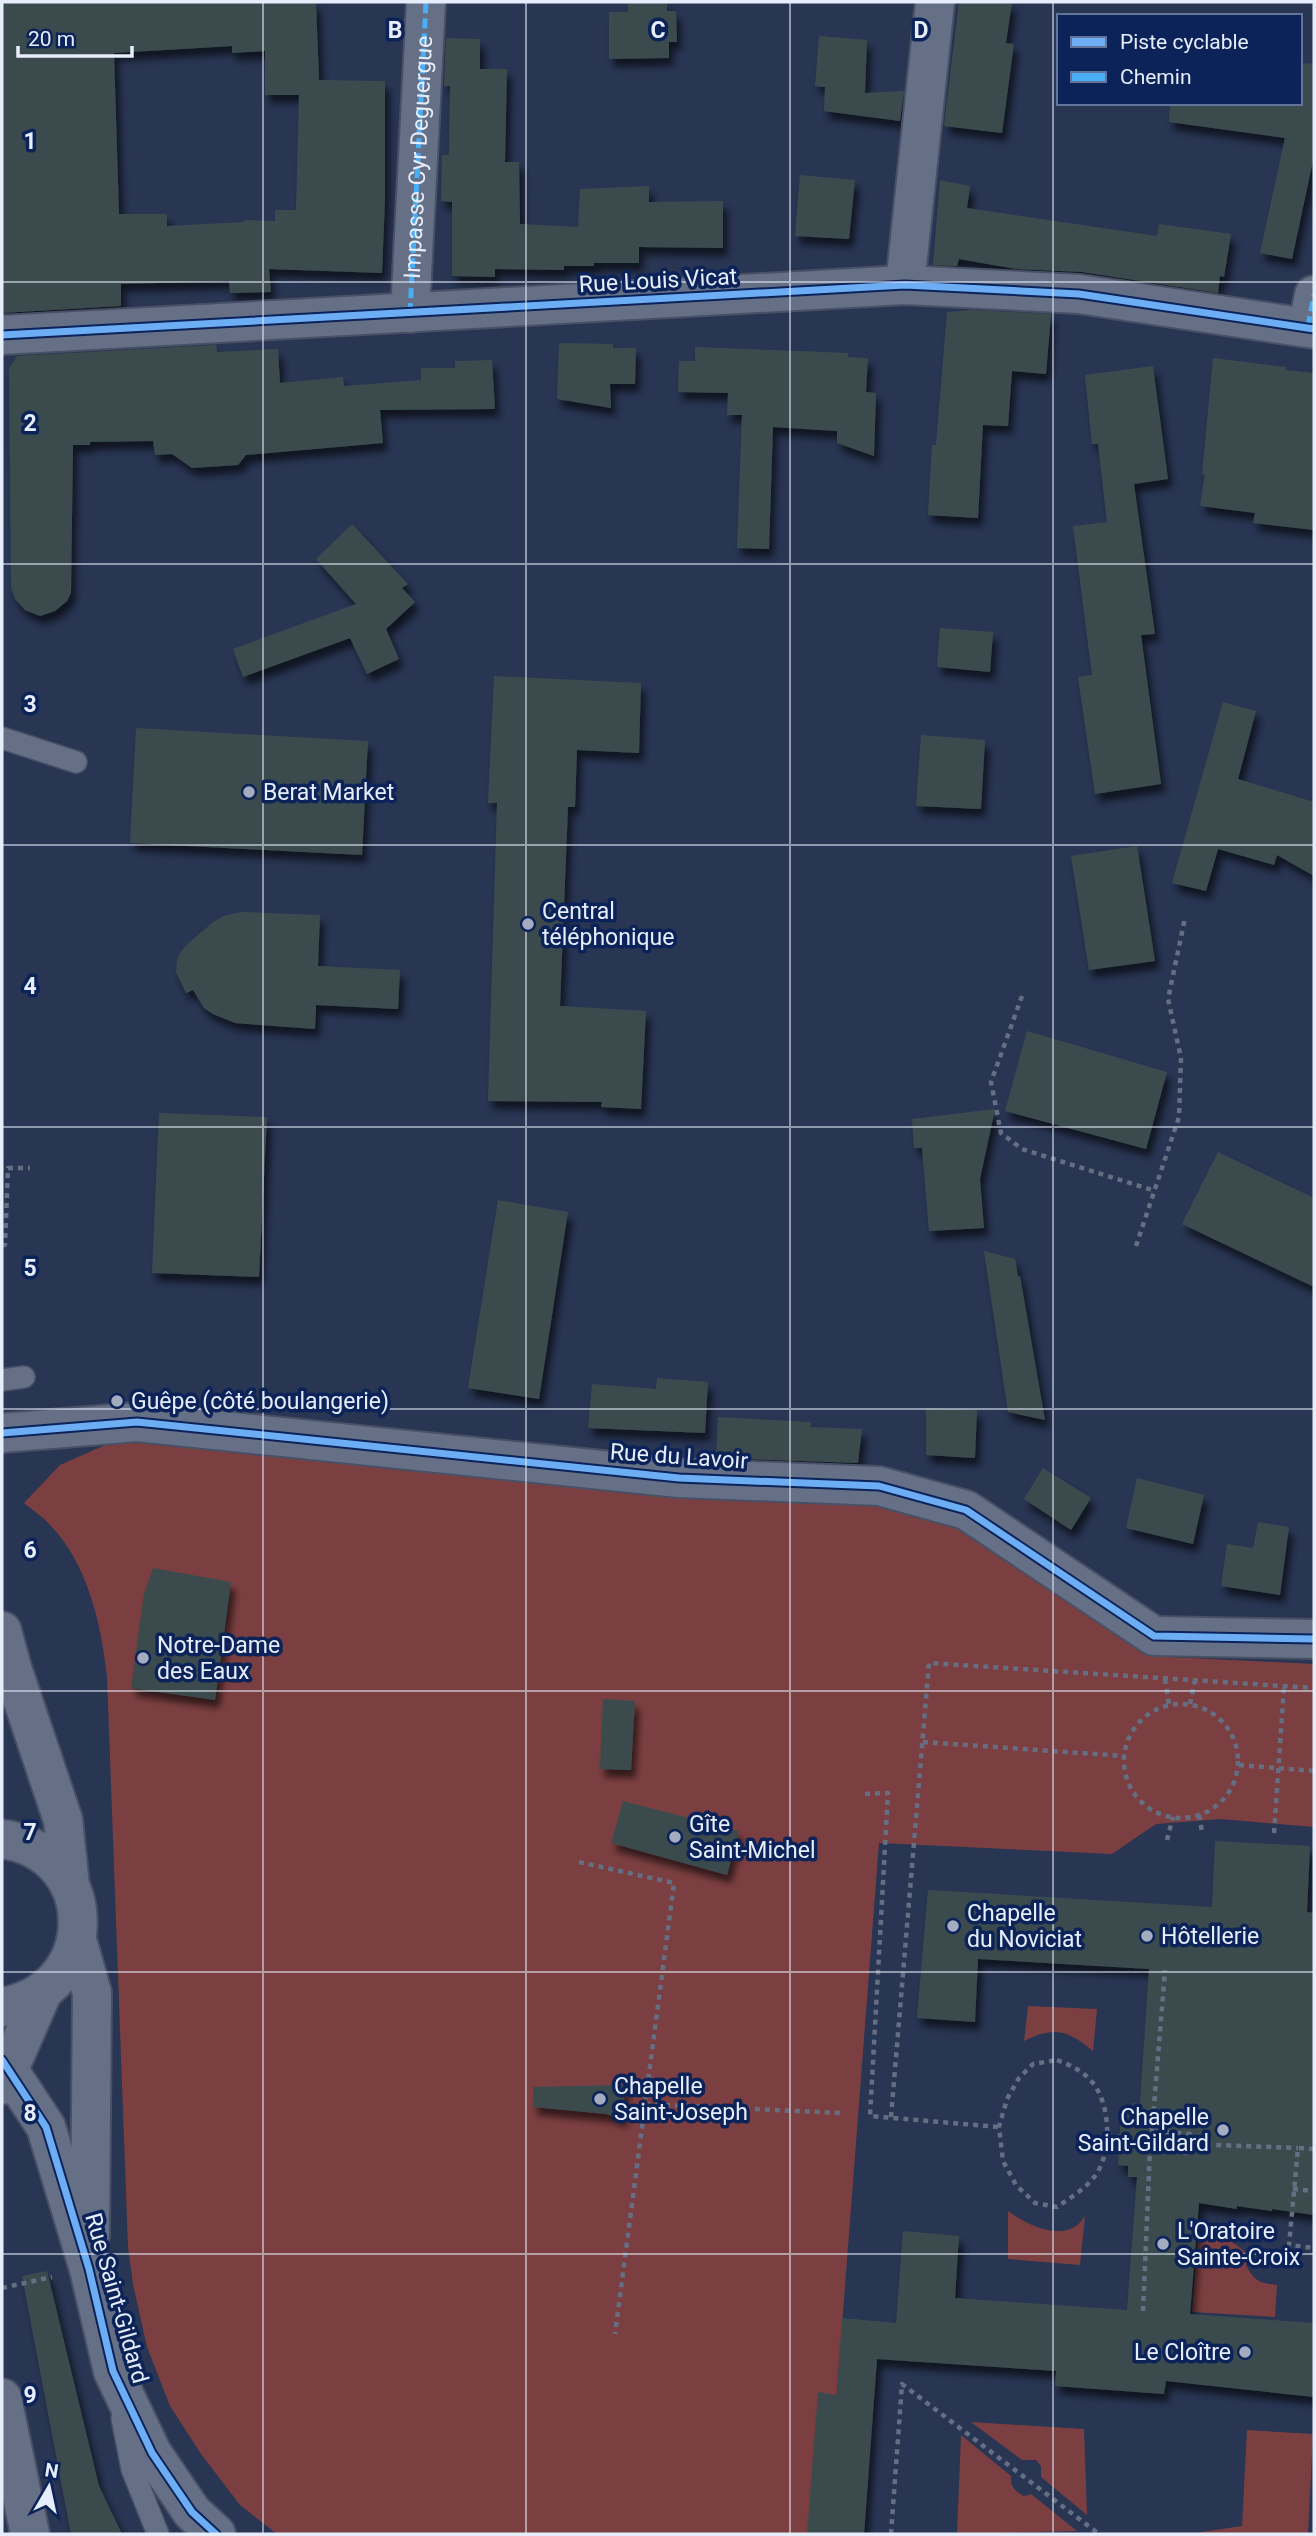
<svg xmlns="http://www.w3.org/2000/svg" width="1316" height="2536" viewBox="0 0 1316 2536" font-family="Roboto,sans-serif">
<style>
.green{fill:#7c3f41}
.building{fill:#3b4c4e;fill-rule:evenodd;filter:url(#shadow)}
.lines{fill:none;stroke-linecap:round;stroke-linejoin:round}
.service-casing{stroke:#485065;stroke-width:24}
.minor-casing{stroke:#485065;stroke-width:42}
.tertiary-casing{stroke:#485065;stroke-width:42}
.secondary-casing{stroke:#485065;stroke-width:42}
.path{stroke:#656f83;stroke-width:4.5;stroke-dasharray:5 5;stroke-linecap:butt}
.service{stroke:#657086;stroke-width:21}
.minor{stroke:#657086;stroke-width:38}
.tertiary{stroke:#657086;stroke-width:38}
.secondary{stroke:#657086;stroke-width:38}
.quiet{stroke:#49aef6;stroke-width:5;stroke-dasharray:10 5;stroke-linecap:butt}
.cycleway-casing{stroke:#0c2359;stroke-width:11}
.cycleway{stroke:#6dadf4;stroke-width:7}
.grid{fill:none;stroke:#e6edfb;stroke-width:2;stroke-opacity:0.55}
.poi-dot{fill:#a4adc0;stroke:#0c2359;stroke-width:2.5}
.labels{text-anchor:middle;stroke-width:7;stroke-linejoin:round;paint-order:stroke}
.street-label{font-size:23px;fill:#e6edfb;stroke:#0c2359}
.poi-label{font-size:23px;fill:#e6edfb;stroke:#0c2359;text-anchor:start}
.grid-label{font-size:23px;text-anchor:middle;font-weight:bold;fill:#e6edfb;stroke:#0c2359;stroke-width:7;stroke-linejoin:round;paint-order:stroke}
</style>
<defs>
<filter id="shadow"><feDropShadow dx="4.5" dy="8" stdDeviation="3.5" flood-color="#0009"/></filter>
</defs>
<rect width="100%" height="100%" fill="#283553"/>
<g class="green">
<path d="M119,1439L884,1498L959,1523L1150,1656L1314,1664V1827L1221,1819L1156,1824L1112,1854L879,1843L826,2534H277L240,2505L201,2454L170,2406L147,2347L133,2284L128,2247L107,1676C101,1624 88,1563 49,1524C42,1516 32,1510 24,1503L60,1465Z"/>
<path d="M1028,2006L1097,2009L1093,2051C1068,2030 1054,2026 1024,2041Z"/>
<path d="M1008,2211C1028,2226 1068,2245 1085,2216L1080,2265L1008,2259Z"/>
<path d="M1220,2232L1249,2255L1246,2265C1254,2281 1259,2283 1277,2285L1275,2317L1192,2312L1198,2238Z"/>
<path d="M971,2422L1084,2429L1087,2515L1041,2477V2466L1036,2460H1022Z"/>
<path d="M1247,2430L1313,2434L1308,2534H1188L1242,2526Z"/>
<path d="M961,2435L1011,2476C1010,2487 1015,2491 1024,2496L1031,2494L1077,2531L957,2534Z"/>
</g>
<g class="building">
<path d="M2,2H316L319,80L385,81V199L382,273L269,269L271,292L230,293L229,281L121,284V306L2,313ZM232,46V53L265,51V95H299L296,210H275V221L244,220V222L167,226V214H119L114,53Z"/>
<path d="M628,2H667V11H676L677,42H669V58L609,59V12H628Z"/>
<path d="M959,2H1012L1006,43L1014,44L1002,133L944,126Z"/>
<path d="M819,36L867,40L865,93L904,91L900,121L824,111L825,87L815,86Z"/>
<path d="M446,38L480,39V69H507L505,162H519L520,224L578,227L580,189L649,186V202L723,201V248L639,247V263H594V266H564V270L495,269V277L452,276V202L441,201L442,155H449L450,86H444Z"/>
<path d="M1300,63L1314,64V156L1292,259L1260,253L1285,138L1169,122L1170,103H1300Z"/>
<path d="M800,175L855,180L849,239L795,236Z"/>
<path d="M940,180L970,186L967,208L1157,236L1159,224L1231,234L1224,277L1220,276L1218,293L1082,272L1016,269L959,259L957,266L933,265Z"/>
<path d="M972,310L1051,314L1046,374L1012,371L1008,426L983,425L978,518L928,515L932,445H936L947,312Z"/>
<path d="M559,343L613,344V348H636L635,384H610L611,408L557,399Z"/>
<path d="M216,345L217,352L278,349L280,383L343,377L344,386L421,380V368H455V361L492,360L495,409L380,410L383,443L246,455L238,465L192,468L172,454L155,455L153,441L90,442V445H73L71,593L67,601L55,611L40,616L25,610L15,599L11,587L9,368L17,356Z"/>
<path d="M695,347L848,353V357L868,358L866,392L876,393L874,456L837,443V431L773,427L769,549L737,548L742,415H727L728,393L678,392L679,361H695Z"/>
<path d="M1213,358L1286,367V370L1314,373V530L1253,523L1255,513L1200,506L1205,474L1202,475Z"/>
<path d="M1153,366L1168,479L1134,484L1155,634L1141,635L1161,784L1095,794L1078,677L1092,675L1073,526L1107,522L1098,444H1092L1085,375Z"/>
<path d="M352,524L408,584L402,588L415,602L386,629L399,659L367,674L350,638L243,677L233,649L356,604L316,559Z"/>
<path d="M940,628L993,632L990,672L937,667Z"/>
<path d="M494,676L641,683L639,753L577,750L575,807H568L560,1006L646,1011L641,1109L601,1107L602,1102L488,1101L497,803H488Z"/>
<path d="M1223,702L1256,711L1238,779L1314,802V876L1277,855L1274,865L1218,849L1206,891L1172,883Z"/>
<path d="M136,728L368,741L362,855L130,843Z"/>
<path d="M921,735L985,740L981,809L916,806Z"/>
<path d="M1137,846L1155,961L1089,970L1071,856Z"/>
<path d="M241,912L320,915L318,966L400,970L398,1009L316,1005L315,1029L235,1023L213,1014L204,1008L193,990L186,993L176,972L177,959L184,947L212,923L224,916Z"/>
<path d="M1027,1031L1167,1072L1146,1149L1005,1111Z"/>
<path d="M995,1109L980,1179L984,1228L929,1231L922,1148H914L912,1119Z"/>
<path d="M159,1113L267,1117L259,1277L152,1273Z"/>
<path d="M1218,1152L1314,1198V1287L1182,1224Z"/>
<path d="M498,1200L568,1212L539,1399L468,1388Z"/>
<path d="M984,1251L1015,1259L1018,1276H1020L1045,1420L1008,1412Z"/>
<path d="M657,1378L708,1382L705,1433L588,1428L592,1384L656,1389Z"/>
<path d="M926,1408L977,1410L975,1458L926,1455Z"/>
<path d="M718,1417L811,1422V1427L862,1429L858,1463L716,1458Z"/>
<path d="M1043,1468L1091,1498L1071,1530L1024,1499Z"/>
<path d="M1137,1478L1204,1495L1193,1544L1126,1528Z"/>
<path d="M1258,1522L1289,1527L1280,1595L1221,1586L1227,1544L1253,1548Z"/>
<path d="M153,1568L231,1582L215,1700L131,1688L144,1594Z"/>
<path d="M603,1699L635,1701L631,1770L600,1769Z"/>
<path d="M623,1801L739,1831L727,1875L611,1843Z"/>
<path d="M1215,1841L1310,1846L1307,1912L1314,1913V2215L1272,2209V2211L1237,2206V2209L1199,2203L1190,2314L1314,2323V2397L1166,2381L1164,2394L1055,2386L1056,2371L877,2359L864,2534H807L818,2392L837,2395L842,2318L896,2323L903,2231L959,2236L955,2298L1127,2310L1137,2177H1128V2166L1118,2165L1121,2112H1131L1133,2103H1140L1149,1969L978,1959L975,2022L917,2018L928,1890L1212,1907Z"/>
<path d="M625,2085L623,2120L606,2114L533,2107V2087Z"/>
<path d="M47,2271L99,2486L122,2534H71L22,2276Z"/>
</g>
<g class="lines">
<defs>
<g id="service">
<path d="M2,738L76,762"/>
<path d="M2,1380L24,1377"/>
<path d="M122,2418L132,2469L158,2534"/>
</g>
<g id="minor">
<path d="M905,285L935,2"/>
<path d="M410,313L426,2"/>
<path d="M1308,326L1314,295"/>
<path d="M2,1433L137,1422L679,1478L879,1486L966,1510L1154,1636L1314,1639"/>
</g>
<g id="tertiary">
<path d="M2,335L905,285L1079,294L1314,329"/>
<path d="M77,1940L92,1993L90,2235"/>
<path d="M2,2060L46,2127L89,2269L113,2371L152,2453L192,2512L216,2534"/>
</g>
<g id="secondary">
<path d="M2,1631L12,1668L63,1820L70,1886"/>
<path d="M2,1839C102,1852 104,1990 2,2007"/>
<path d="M2,2085L43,1991"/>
<path d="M2,2398L30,2534"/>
</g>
</defs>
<use href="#service" class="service-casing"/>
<use href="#minor" class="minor-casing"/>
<use href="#tertiary" class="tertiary-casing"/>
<use href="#secondary" class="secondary-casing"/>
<g class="path">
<path d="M1022,996L991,1082L1001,1133L1022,1149L1155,1191"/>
<path d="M2,1245H5L8,1168H30"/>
<path d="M1136,1246L1179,1117L1181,1058L1168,999L1185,918"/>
<path d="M1165,1679L1169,1705"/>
<path d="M1190,1704L1195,1680"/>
<circle cx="1181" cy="1761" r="57"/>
<path d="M923,1742L1124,1756"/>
<path d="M1239,1765L1314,1771"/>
<path d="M865,1794L888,1793L870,2116L999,2127"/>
<path d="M1199,1815L1202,1832"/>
<path d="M1274,1833L1284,1686"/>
<path d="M1167,1840L1173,1817"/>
<path d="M579,1862L674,1883L615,2334"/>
<path d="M1057,2060C1072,2066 1083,2071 1093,2083C1111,2106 1112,2153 1095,2176C1085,2189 1070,2198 1057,2207L1035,2203L1016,2185L1003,2161L999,2127L1007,2099L1019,2078L1033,2064Z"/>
<path d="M645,2104L841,2113"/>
<path d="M891,2117L929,1663L1314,1688"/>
<path d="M1152,2131L1165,1970"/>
<path d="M1107,2135L1151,2142L1152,2131L1190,2134V2144L1298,2148"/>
<path d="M1151,2142L1150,2149L1189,2153L1190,2144"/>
<path d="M1314,2149L1298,2148L1289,2245L1314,2248"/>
<path d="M1293,2189L1314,2191"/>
<path d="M2,2288L52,2277"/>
<path d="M1143,2311L1150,2149"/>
<path d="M891,2534L902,2384L1099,2534"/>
</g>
<use href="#service" class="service"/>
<use href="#minor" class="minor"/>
<use href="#tertiary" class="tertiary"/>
<use href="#secondary" class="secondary"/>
<g class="quiet">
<path id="s1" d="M410,313L426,2"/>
<path d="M1308,326L1314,295"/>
</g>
<defs>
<g id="cycleway">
<path d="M2,335L905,285L1079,294L1314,329"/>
<path d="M2,1433L137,1422L679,1478L879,1486L966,1510L1154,1636L1314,1639"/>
<path d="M2,2060L46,2127L89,2269L113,2371L152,2453L192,2512L216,2534"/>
</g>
</defs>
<use href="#cycleway" class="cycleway-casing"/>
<use href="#cycleway" class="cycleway"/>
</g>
<path class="grid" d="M263,2V2534M526,2V2534M790,2V2534M1053,2V2534M2,282H1314M2,564H1314M2,845H1314M2,1127H1314M2,1409H1314M2,1691H1314M2,1972H1314M2,2254H1314"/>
<g class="poi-dot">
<circle cx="249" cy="792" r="7"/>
<circle cx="528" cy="924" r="7"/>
<circle cx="117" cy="1401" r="7"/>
<circle cx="143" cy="1658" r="7"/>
<circle cx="675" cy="1837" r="7"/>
<circle cx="953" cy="1926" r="7"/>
<circle cx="1147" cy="1936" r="7"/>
<circle cx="600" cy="2099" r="7"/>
<circle cx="1223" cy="2130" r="7"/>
<circle cx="1163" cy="2244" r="7"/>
<circle cx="1245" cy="2352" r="7"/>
</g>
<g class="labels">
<g class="street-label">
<text dy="8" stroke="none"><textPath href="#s1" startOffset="156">Impasse Cyr Deguergue</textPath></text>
<text transform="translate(658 280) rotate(-3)" y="8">Rue Louis Vicat</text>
<text transform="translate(679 1456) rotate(4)" y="8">Rue du Lavoir</text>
<text transform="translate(117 2298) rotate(74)" y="8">Rue Saint-Gildard</text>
</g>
<g class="poi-label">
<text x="263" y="800">Berat Market</text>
<text x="542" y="919">Central<tspan x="542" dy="26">téléphonique</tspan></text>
<text x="131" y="1409">Guêpe (côté boulangerie)</text>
<text x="157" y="1653">Notre-Dame<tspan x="157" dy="26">des Eaux</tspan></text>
<text x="689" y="1832">Gîte<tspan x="689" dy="26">Saint-Michel</tspan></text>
<text x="967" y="1921">Chapelle<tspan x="967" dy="26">du Noviciat</tspan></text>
<text x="1161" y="1944">Hôtellerie</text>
<text x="614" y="2094">Chapelle<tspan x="614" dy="26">Saint-Joseph</tspan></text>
<text x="1209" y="2125" text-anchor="end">Chapelle<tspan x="1209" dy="26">Saint-Gildard</tspan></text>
<text x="1177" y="2239">L'Oratoire<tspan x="1177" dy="26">Sainte-Croix</tspan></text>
<text x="1231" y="2360" text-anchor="end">Le Cloître</text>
</g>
</g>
<g class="grid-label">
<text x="395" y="38">B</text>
<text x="658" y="38">C</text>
<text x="921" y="38">D</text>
<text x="30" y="149">1</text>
<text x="30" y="431">2</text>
<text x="30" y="712">3</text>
<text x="30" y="994">4</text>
<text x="30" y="1276">5</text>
<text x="30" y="1558">6</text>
<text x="30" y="1840">7</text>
<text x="30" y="2121">8</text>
<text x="30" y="2403">9</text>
</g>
<rect width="1316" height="2536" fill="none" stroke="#e6edfb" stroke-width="7"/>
<rect x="1057" y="14" width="245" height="91" fill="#0c2359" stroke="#63749a" stroke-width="2"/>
<rect x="1071" y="37" width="35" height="10" fill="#6dadf4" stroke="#63749a" stroke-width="2"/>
<text x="1120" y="49" font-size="21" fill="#e6edfb">Piste cyclable</text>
<rect x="1071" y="72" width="35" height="10" fill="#49aef6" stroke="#63749a" stroke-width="2"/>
<text x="1120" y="84" font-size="21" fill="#e6edfb">Chemin</text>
<g transform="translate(49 2487) rotate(9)" stroke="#0c2359" stroke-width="5" paint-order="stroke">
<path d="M0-5L12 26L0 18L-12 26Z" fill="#e6edfb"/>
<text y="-10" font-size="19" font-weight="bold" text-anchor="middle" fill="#e6edfb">N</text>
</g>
<path d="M18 46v10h114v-10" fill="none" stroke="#e6edfb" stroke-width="3.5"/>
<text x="28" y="46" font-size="21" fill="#e6edfb" stroke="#0c2359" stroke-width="5" paint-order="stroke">20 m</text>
</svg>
